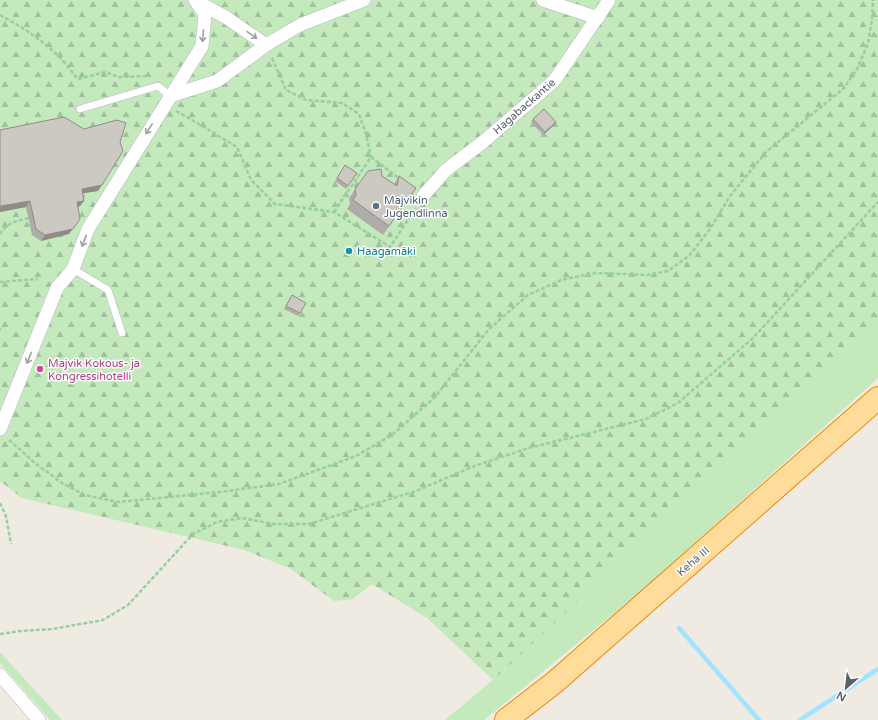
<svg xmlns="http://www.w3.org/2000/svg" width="878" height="720" viewBox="0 0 878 720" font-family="'Varela Round',sans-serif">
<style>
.green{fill:#c3e9bd}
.forest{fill:url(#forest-firs)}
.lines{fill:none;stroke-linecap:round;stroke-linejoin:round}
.stream{stroke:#a3e3ff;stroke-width:4.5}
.service-casing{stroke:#b6babe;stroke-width:8}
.minor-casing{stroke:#b6babe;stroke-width:14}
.trunk-casing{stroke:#f28600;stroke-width:24}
.path{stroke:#98cfa0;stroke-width:2.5;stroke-dasharray:4 2;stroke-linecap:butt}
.service{stroke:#fff;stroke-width:7}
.minor{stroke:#fff;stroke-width:13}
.trunk{stroke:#ffdc99;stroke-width:22}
.wall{fill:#afaca7}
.shaded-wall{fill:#8f8c88}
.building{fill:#ccc8c2;stroke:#8f8c88}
.oneway{stroke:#9da0a3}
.service-dot{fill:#5c6f8a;stroke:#fff;stroke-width:1.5}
.culture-dot{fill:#0f9aa8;stroke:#fff;stroke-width:1.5}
.hotel-dot{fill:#d1479c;stroke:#fff;stroke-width:1.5}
.labels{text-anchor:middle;stroke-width:3;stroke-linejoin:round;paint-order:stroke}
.street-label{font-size:11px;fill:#5b6165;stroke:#fff}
.service-label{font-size:11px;fill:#4e5e75;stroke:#fff;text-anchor:start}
.culture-label{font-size:11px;fill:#0d838f;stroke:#fff;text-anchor:start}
.hotel-label{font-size:11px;fill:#b23c85;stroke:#fff;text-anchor:start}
</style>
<defs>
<pattern id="forest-firs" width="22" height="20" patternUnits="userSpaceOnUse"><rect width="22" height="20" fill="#c3e9bd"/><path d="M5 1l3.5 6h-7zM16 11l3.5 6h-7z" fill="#a1c09d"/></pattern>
</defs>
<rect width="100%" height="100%" fill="#efebe3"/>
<g class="green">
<path d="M878,324V378L647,586L484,720H445L493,680Z"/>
<path d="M0,652L62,720H50L0,663Z"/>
</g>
<path class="forest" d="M0,0H878V324L493,680L427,618L372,584L353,599L334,601L289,568L244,550L22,498L0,481Z"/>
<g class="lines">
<g class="stream">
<path d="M679,628L759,720"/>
<path d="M800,720L878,669"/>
</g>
<defs>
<g id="service">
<path d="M80,109L158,86L170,96"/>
<path d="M73,269L108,290L122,333"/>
</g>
<g id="minor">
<path d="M543,0L598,18"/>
<path d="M198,2L227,18L266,45"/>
<path d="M170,96L217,81L266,45L300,25L364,0"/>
<path d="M423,196L446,170L483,142L554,81L609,0"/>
<path d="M0,429L57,288L73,269L88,229L202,46L205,15L195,0"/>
<path d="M0,675L39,720"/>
</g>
<path id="trunk" d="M506,720L555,682L878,398"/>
</defs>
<use href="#service" class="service-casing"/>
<use href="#minor" class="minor-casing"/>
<use href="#trunk" class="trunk-casing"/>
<g class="path">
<path d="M0,15C20,26 40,38 57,55C65,62 71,71 78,79L105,72L119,77L150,76"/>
<path d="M272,58L286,90L306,100L342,103L359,114L366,134L371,157"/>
<path d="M176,111L199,124L237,147L251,180L275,204L334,212L390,247L416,208"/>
<path d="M334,212L371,157L401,180"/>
<path d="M0,234C7,222 17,221 29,218"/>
<path d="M0,282L38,279"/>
<path d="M0,329L1,330"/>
<path d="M9,440L35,463L62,483L85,495L118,502L220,492L279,484L356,456L392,435L435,397L489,329L528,295L561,280L595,273L647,275L668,271L689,256L710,229L730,196L766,152L844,88L857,69L868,44L872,19L873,0"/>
<path d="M0,503L6,516L11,544"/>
<path d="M0,634L20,631L52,629L103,620L128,605L193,534L217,522L242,518L274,524H309L416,491L477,465L529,448L646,419L678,403L753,338L878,202"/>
</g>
<use href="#service" class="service"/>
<use href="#minor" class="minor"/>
<use href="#trunk" class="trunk"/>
</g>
<g class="wall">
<path d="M533,119L556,122L554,125L543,135L531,122Z"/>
<path d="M0,130L98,191L83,193L84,201L80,206L78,207L69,234L41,241L32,235L26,207L0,212Z"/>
<path d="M345,165L357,173L346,189L335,181Z"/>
<path d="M368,171L382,176L394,184L399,176L416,188L383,235L347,209L350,204L349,198Z"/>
<path d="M292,295L300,313L298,316L284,309Z"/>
</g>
<g class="shaded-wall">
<path d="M556,122L554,125L543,135L545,132Z"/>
<path d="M102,185L98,191L78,194L82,189Z"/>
<path d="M30,201L26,207L0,212V208L1,206Z"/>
<path d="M84,201L80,206L73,208L77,202Z"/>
<path d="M80,219L69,234L41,241L45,235Z"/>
</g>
<g class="building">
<path d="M544,109L556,122L545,132L533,119Z"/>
<path d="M64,117L84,129L117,120L126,123L120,142L123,151L102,185L82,189L84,201L77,202L80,219L73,229L45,235L36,229L30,201L1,206L0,208V130Z"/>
<path d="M345,165L357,173L348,186L337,178Z"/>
<path d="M381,169L382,176L397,186L399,176L416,188L389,226L353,200L356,195L355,189L368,171Z"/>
<path d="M292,295L306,303L300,313L286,306Z"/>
</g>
<defs><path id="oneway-shaft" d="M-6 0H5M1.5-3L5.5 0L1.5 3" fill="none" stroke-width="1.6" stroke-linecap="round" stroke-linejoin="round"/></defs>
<g class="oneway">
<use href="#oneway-shaft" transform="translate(252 35) rotate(35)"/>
<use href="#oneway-shaft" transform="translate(203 36) rotate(96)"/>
<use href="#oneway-shaft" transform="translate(149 129) rotate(122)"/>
<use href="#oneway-shaft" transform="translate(84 241) rotate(111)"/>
<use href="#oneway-shaft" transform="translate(29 358) rotate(112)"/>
</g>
<circle class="service-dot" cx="376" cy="206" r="4"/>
<circle class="culture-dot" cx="349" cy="251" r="4"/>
<circle class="hotel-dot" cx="40" cy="369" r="4"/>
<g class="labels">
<g class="street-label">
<text transform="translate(524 106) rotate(-41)" y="4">Hagabackantie</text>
<text transform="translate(693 561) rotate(-41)" y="4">Kehä III</text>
</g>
<g class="service-label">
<text x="384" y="204">Majvikin<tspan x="384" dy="13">Jugendlinna</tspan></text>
</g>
<g class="culture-label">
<text x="357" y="255">Haagamäki</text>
</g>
<g class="hotel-label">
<text x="48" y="367">Majvik Kokous- ja<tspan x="48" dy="13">Kongressihotelli</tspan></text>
</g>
</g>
<g transform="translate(846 688) rotate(208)" stroke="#ffffff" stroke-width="3" paint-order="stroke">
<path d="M0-3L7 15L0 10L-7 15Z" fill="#5b6165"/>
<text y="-6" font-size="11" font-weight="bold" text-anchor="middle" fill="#5b6165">N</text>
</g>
</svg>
